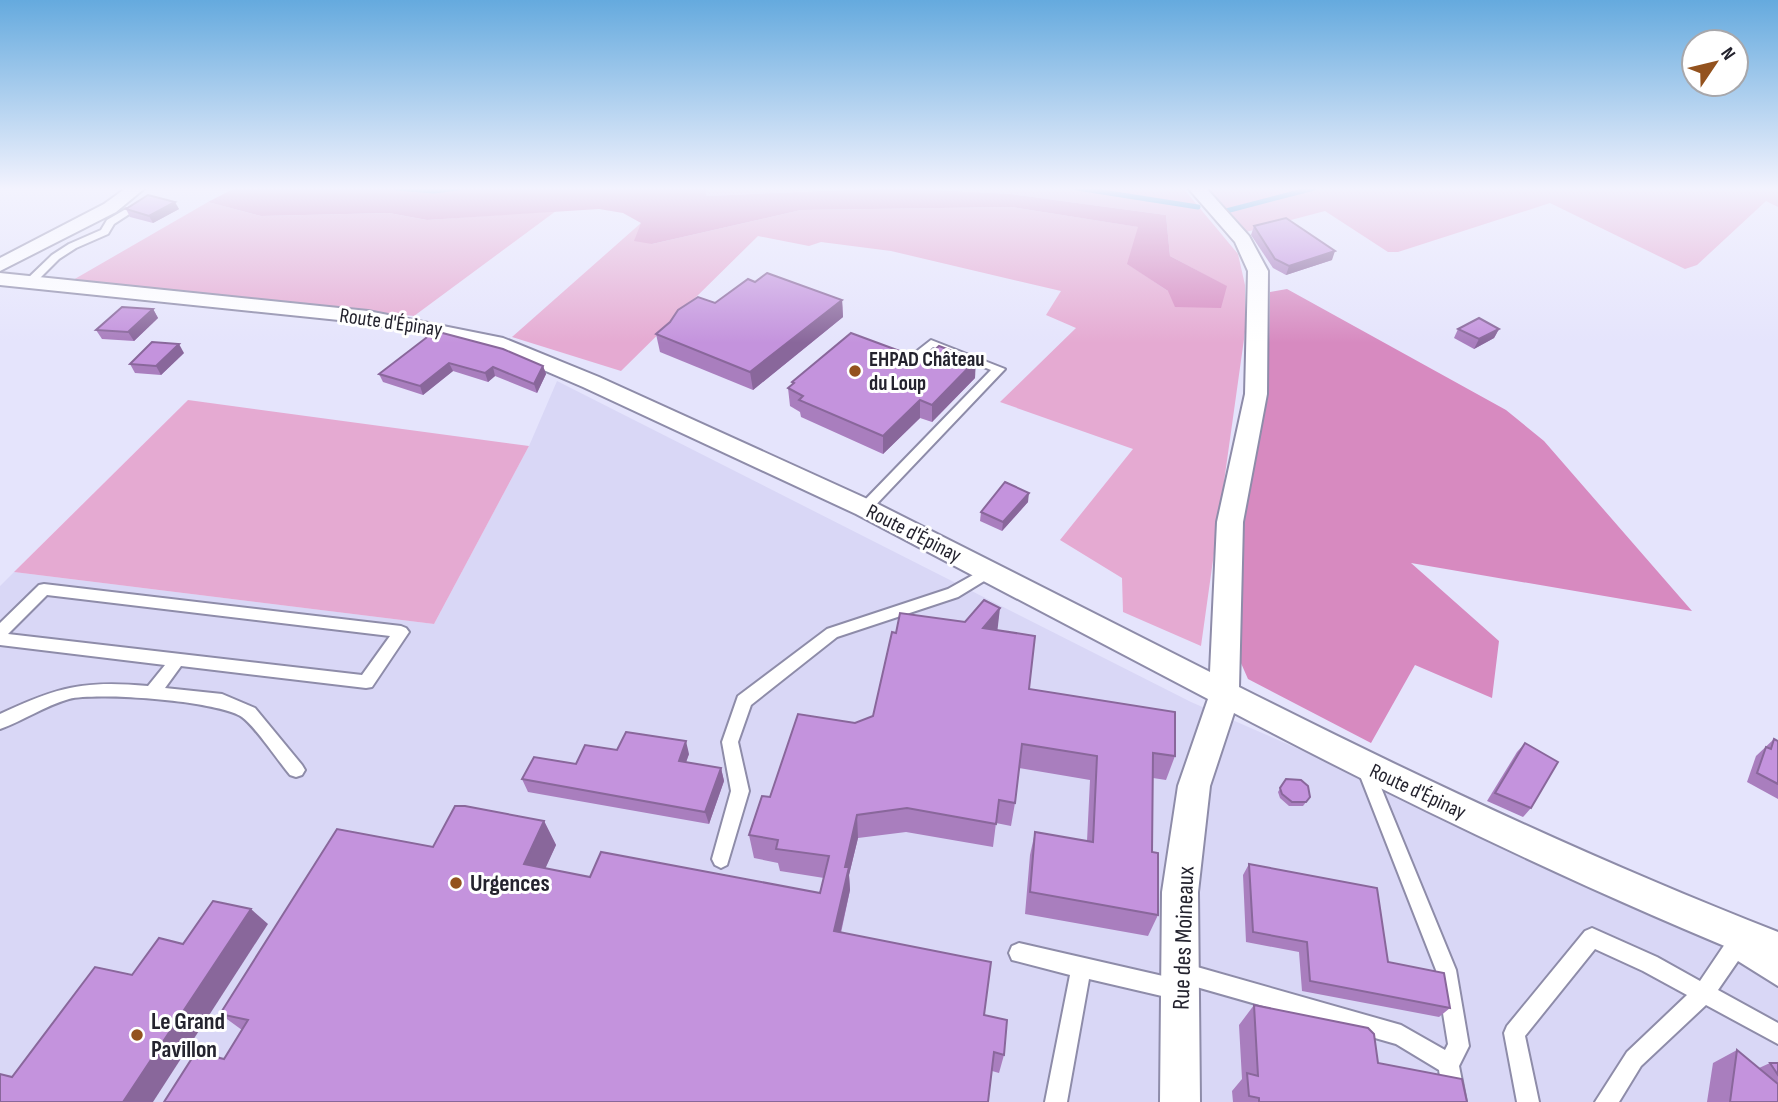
<svg xmlns="http://www.w3.org/2000/svg" width="1778" height="1102" viewBox="0 0 1778 1102" font-family="'Sofia Sans Condensed',sans-serif">
<style>
.built{fill:#d9d7f6}
.green{fill:#e5aad2}
.forest{fill:#d78ac0}
.lines{fill:none;stroke-linecap:round;stroke-linejoin:round}
.stream{stroke:#409bcf;stroke-width:5}
.service-casing{stroke:#8e8ca9;stroke-width:4}
.minor-casing{stroke:#8e8ca9;stroke-width:4}
.service{fill:#fff;fill-rule:evenodd}
.minor{fill:#fff;fill-rule:evenodd}
.wall{fill:#a97ebe}
.shaded-wall{fill:#89679b}
.building{fill:#c493dd;stroke:#89679b;stroke-width:2}
.poi-dot{fill:#93521e;stroke:#fff;stroke-width:2.5}
.labels{text-anchor:middle;stroke-width:6;stroke-linejoin:round;paint-order:stroke}
.street-label{font-size:21px;fill:#24232e;stroke:#fff}
.poi-label{font-size:21px;font-weight:bold;fill:#24232e;stroke:#fff;text-anchor:start}
.near-poi-label{font-size:24px;font-weight:bold;fill:#24232e;stroke:#fff;text-anchor:start}
.near-street-label{font-size:24px;fill:#24232e;stroke:#fff}
</style>
<rect width="100%" height="100%" fill="#e5e4fc"/>
<path class="built" d="M557,381L1191,702L1567,866L1778,964V1102H0V586L14,572L434,624L529,446Z"/>
<g class="green">
<path d="M706,188H877L706,196Z"/>
<path d="M894,188H1183L1238,254L1245,285V332L1201,646L1123,612L1122,578L1060,540L1133,449L1000,402L1076,328L1046,315L1061,291L891,251L821,242L809,246L758,236L621,371L512,337L641,223L652,244L801,210L1012,207L1139,227L1128,264L1168,291L1226,286L1170,256L1166,215L1011,194Z"/>
<path d="M1205,188H1778V207L1766,201L1697,265L1685,269L1550,203L1398,252H1388L1325,211L1246,232Z"/>
<path d="M208,202L261,216L389,213L427,220L556,211L414,316L73,280Z"/>
<path d="M188,400L529,446L434,624L14,572Z"/>
</g>
<g class="forest">
<path d="M235,188H706V196L894,188L1011,194L1166,215L1170,256L1227,286L1221,308L1175,307L1168,291L1127,264L1138,227L1012,207L801,210L652,244L634,241L641,223L623,213L599,209L427,220L389,213L261,216L208,202Z"/>
<path d="M1287,289L1506,410L1544,441L1692,611L1411,563L1499,641L1492,698L1415,665L1371,743L1248,679L1233,645L1236,523L1268,398L1270,292Z"/>
</g>
<g class="lines">
<g class="stream">
<path d="M397,188L434,191L457,188"/>
<path d="M1077,188L1198,207"/>
<path d="M1226,211L1314,188"/>
</g>
<defs>
<g id="service">
<path d="M126,209L134,211L114,224L108,234L76,248L59,259L34,284H26V280L52,255L69,244L101,230L107,220Z"/>
<path d="M931,340L1005,369L870,511H860L858,508L860,505L991,370L933,347L916,362H908V358Z"/>
<path d="M989,566L996,571L994,575L958,597L837,637L751,705L738,742L749,791L727,865L721,868L715,865L712,859L731,791L722,742L738,696L827,629L948,589Z"/>
<path d="M44,584L401,626L406,628L409,632L372,687L366,688L181,666L165,688L222,694L255,708L302,765L305,770L302,775L296,777L290,775C279,762 255,726 242,717C219,701 98,692 69,699C44,706 23,721 0,729V714C57,687 84,680 148,686L165,665L0,645V623L39,585ZM47,595L390,636L362,675L8,634Z"/>
<path d="M1365,761L1371,763L1373,768L1456,970L1469,1046L1459,1066L1466,1102H1444L1439,1070L1396,1044L1186,984L1189,990L1186,997L1179,1000L1089,979L1067,1102H1045L1070,975L1012,960L1009,953L1012,946L1019,943L1176,979L1173,973L1176,966L1183,963L1401,1025L1445,1050L1448,1044L1436,970L1357,768L1359,763Z"/>
<path d="M1592,928L1657,957L1700,981L1729,938L1736,935L1743,938L1745,942L1778,964V986L1738,961L1718,990L1778,1023V1044L1706,1005L1641,1066L1619,1102H1595L1627,1052L1687,995L1643,971L1595,949L1525,1036L1539,1102H1517L1504,1033L1507,1026L1585,931Z"/>
</g>
<g id="minor">
<path d="M126,188H145L116,212L0,271V258L104,204Z"/>
<path d="M1188,188H1206L1249,236L1268,271L1267,394L1243,522L1239,687C1415,776 1594,860 1778,932V968C1592,893 1411,806 1234,713L1210,786L1198,892L1200,1102H1160L1162,892L1178,786L1208,699L856,514L583,387L490,347L368,323L0,285V273L368,311L503,338L599,377L874,502L1210,672L1217,522L1245,394L1248,271L1235,242Z"/>
</g>
</defs>
<use href="#service" class="service-casing"/>
<use href="#minor" class="minor-casing"/>
<use href="#service" class="service"/>
<use href="#minor" class="minor"/>
</g>
<g class="wall">
<path d="M126,209H179L153,223L130,217Z"/>
<path d="M1254,226L1332,260L1286,275L1273,268L1251,235Z"/>
<path d="M755,282L842,300L843,317L753,390L660,352L656,334Z"/>
<path d="M153,309L158,318L134,341L102,339L96,330Z"/>
<path d="M1458,329H1499L1494,338L1474,349L1454,338Z"/>
<path d="M435,331L543,366L546,374L537,393L495,376L488,382L453,371L423,395L383,382L379,374Z"/>
<path d="M184,353L161,375L135,373L130,364Z"/>
<path d="M975,378L932,422L920,418L883,454L801,417L800,412L790,406L788,388L792,385V382Z"/>
<path d="M1028,502L1002,531L980,521L981,512Z"/>
<path d="M997,630L1029,689L1175,756L1166,780L1153,778L1152,852L1158,915L1148,936L1025,914L1030,855L1035,832L1087,841L1090,780L1019,768L1015,803L1011,826L996,823L993,847L906,832L858,838L849,875L850,890L841,933L984,1015L1004,1055L999,1073L992,1071L224,1059L242,1030L220,1014L433,847L544,821L556,845L545,868L590,877L820,893L824,878L780,871L778,863L754,858L749,835L770,797L855,723L873,716Z"/>
<path d="M1774,739L1778,741V799L1747,782L1756,756Z"/>
<path d="M1525,743L1531,808L1523,817L1487,801L1517,752Z"/>
<path d="M617,750L689,754L686,762L721,768L724,781L709,824L528,792L522,779L576,764Z"/>
<path d="M1286,779L1310,797L1303,806H1289L1280,798L1278,792Z"/>
<path d="M1249,864L1388,962L1450,1008L1439,1017L1302,991L1299,952L1246,942L1243,875Z"/>
<path d="M1254,1005L1378,1063L1467,1102H1233L1232,1091L1242,1079L1239,1025Z"/>
<path d="M1737,1050L1759,1068L1770,1063H1778V1102H1707L1713,1063Z"/>
</g>
<g class="shaded-wall">
<path d="M175,202L179,209L153,223L149,216Z"/>
<path d="M1335,251L1332,260L1286,275L1289,266Z"/>
<path d="M842,300L843,317L753,390L750,372Z"/>
<path d="M153,309L158,318L134,341L128,332Z"/>
<path d="M1499,329L1494,338L1474,349L1479,339Z"/>
<path d="M179,344L184,353L161,375L156,366Z"/>
<path d="M976,360L975,378L932,422V405Z"/>
<path d="M449,363L453,371L423,395L420,386Z"/>
<path d="M543,366L546,374L537,393L534,384Z"/>
<path d="M493,367L495,376L488,382L485,373Z"/>
<path d="M920,400V418L883,454V436Z"/>
<path d="M1029,493L1028,502L1002,531L1003,522Z"/>
<path d="M1000,608L997,634L983,628Z"/>
<path d="M686,741L689,754L682,773L679,761Z"/>
<path d="M721,768L724,781L709,824L705,812Z"/>
<path d="M857,815L858,838L849,875L850,890L836,952L834,931L845,867Z"/>
<path d="M544,821L556,845L537,887L524,864Z"/>
<path d="M251,909L268,924L153,1102H123Z"/>
</g>
<g class="building">
<path d="M148,195L175,202L149,216L126,209Z"/>
<path d="M1286,218L1335,251L1289,266L1275,259L1254,226Z"/>
<path d="M767,273L842,300L750,372L656,334L670,322L678,310L698,297L715,303L748,279L755,282Z"/>
<path d="M122,307L153,309L128,332L96,330Z"/>
<path d="M1479,318L1499,329L1479,339L1458,329Z"/>
<path d="M435,331L503,349L543,366L534,384L493,367L485,373L449,363L420,386L379,374Z"/>
<path d="M851,333L924,360L939,346L976,360L932,405L920,400L883,436L799,400L803,396L788,388L794,383L792,382Z"/>
<path d="M152,342L179,344L156,366L130,364Z"/>
<path d="M1005,482L1029,493L1003,522L981,512Z"/>
<path d="M984,600L1000,608L983,628L1035,636L1029,689L1175,712V756L1153,753L1152,852L1158,853V915L1030,892L1035,832L1093,842L1097,756L1022,744L1015,803L999,800L996,824L907,808L857,815L845,867H849L834,931L991,962L984,1015L1007,1020L1004,1055L994,1052L988,1102H164L196,1052L224,1059L248,1020L220,1014L337,829L433,847L455,806H465L544,821L524,864L590,877L601,852L820,893L829,856L776,849L778,840L749,835L762,796L770,797L798,714L855,723L873,716L892,632L896,633L900,613L965,622Z"/>
<path d="M626,732L686,741L679,761L721,768L705,812L522,779L534,757L576,764L585,745L617,750Z"/>
<path d="M1774,739L1778,741V784L1757,773L1766,747L1771,749Z"/>
<path d="M1525,743L1558,762L1531,808L1495,793Z"/>
<path d="M1286,779L1301,780L1308,786L1310,797L1306,802H1292L1282,794L1280,788Z"/>
<path d="M1249,864L1377,888L1388,962L1444,973L1450,1008L1310,981L1307,942L1253,932Z"/>
<path d="M213,901L251,909L123,1102H0V1074L12,1077L95,967L132,975L159,938L183,944Z"/>
<path d="M1254,1005L1368,1028L1374,1034L1378,1063L1462,1079L1467,1102H1259V1098L1249,1096L1247,1073L1258,1076Z"/>
<path d="M1737,1050L1778,1084V1102H1730Z"/>
<path d="M1770,1063H1778V1075Z"/>
</g>
<linearGradient id="sky" x2="0" y2="1"><stop stop-color="#65aade"/><stop offset="0.55" stop-color="#f3f3fe"/><stop offset="1" stop-color="#f3f3fe" stop-opacity="0"/></linearGradient>
<rect width="1778" height="343" fill="url(#sky)"/>
<g class="poi-dot">
<circle cx="855" cy="371" r="7"/>
<circle cx="456" cy="883" r="7"/>
<circle cx="137" cy="1035" r="7"/>
</g>
<g class="labels">
<g class="street-label">
<text transform="translate(391 322) rotate(8)" y="7">Route d'Épinay</text>
<text transform="translate(914 533) rotate(27)" y="7">Route d'Épinay</text>
<text transform="translate(1418 791) rotate(25)" y="7">Route d'Épinay</text>
</g>
<g class="poi-label">
<text x="869" y="366">EHPAD Château<tspan x="869" dy="24">du Loup</tspan></text>
</g>
<g class="near-poi-label">
<text x="470" y="891">Urgences</text>
<text x="151" y="1029">Le Grand<tspan x="151" dy="28">Pavillon</tspan></text>
</g>
<g class="near-street-label">
<text transform="translate(1183 938) rotate(-88)" y="8">Rue des Moineaux</text>
</g>
</g>
<g transform="translate(1715 63) rotate(55)"><circle r="33" fill="#ffffff" stroke="#a7a7ab" stroke-width="2"/>
<path d="M0-5L12 26L0 18L-12 26Z" fill="#93521e"/>
<text y="-10" font-size="19" font-weight="bold" text-anchor="middle" fill="#24232e">N</text>
</g>
</svg>
